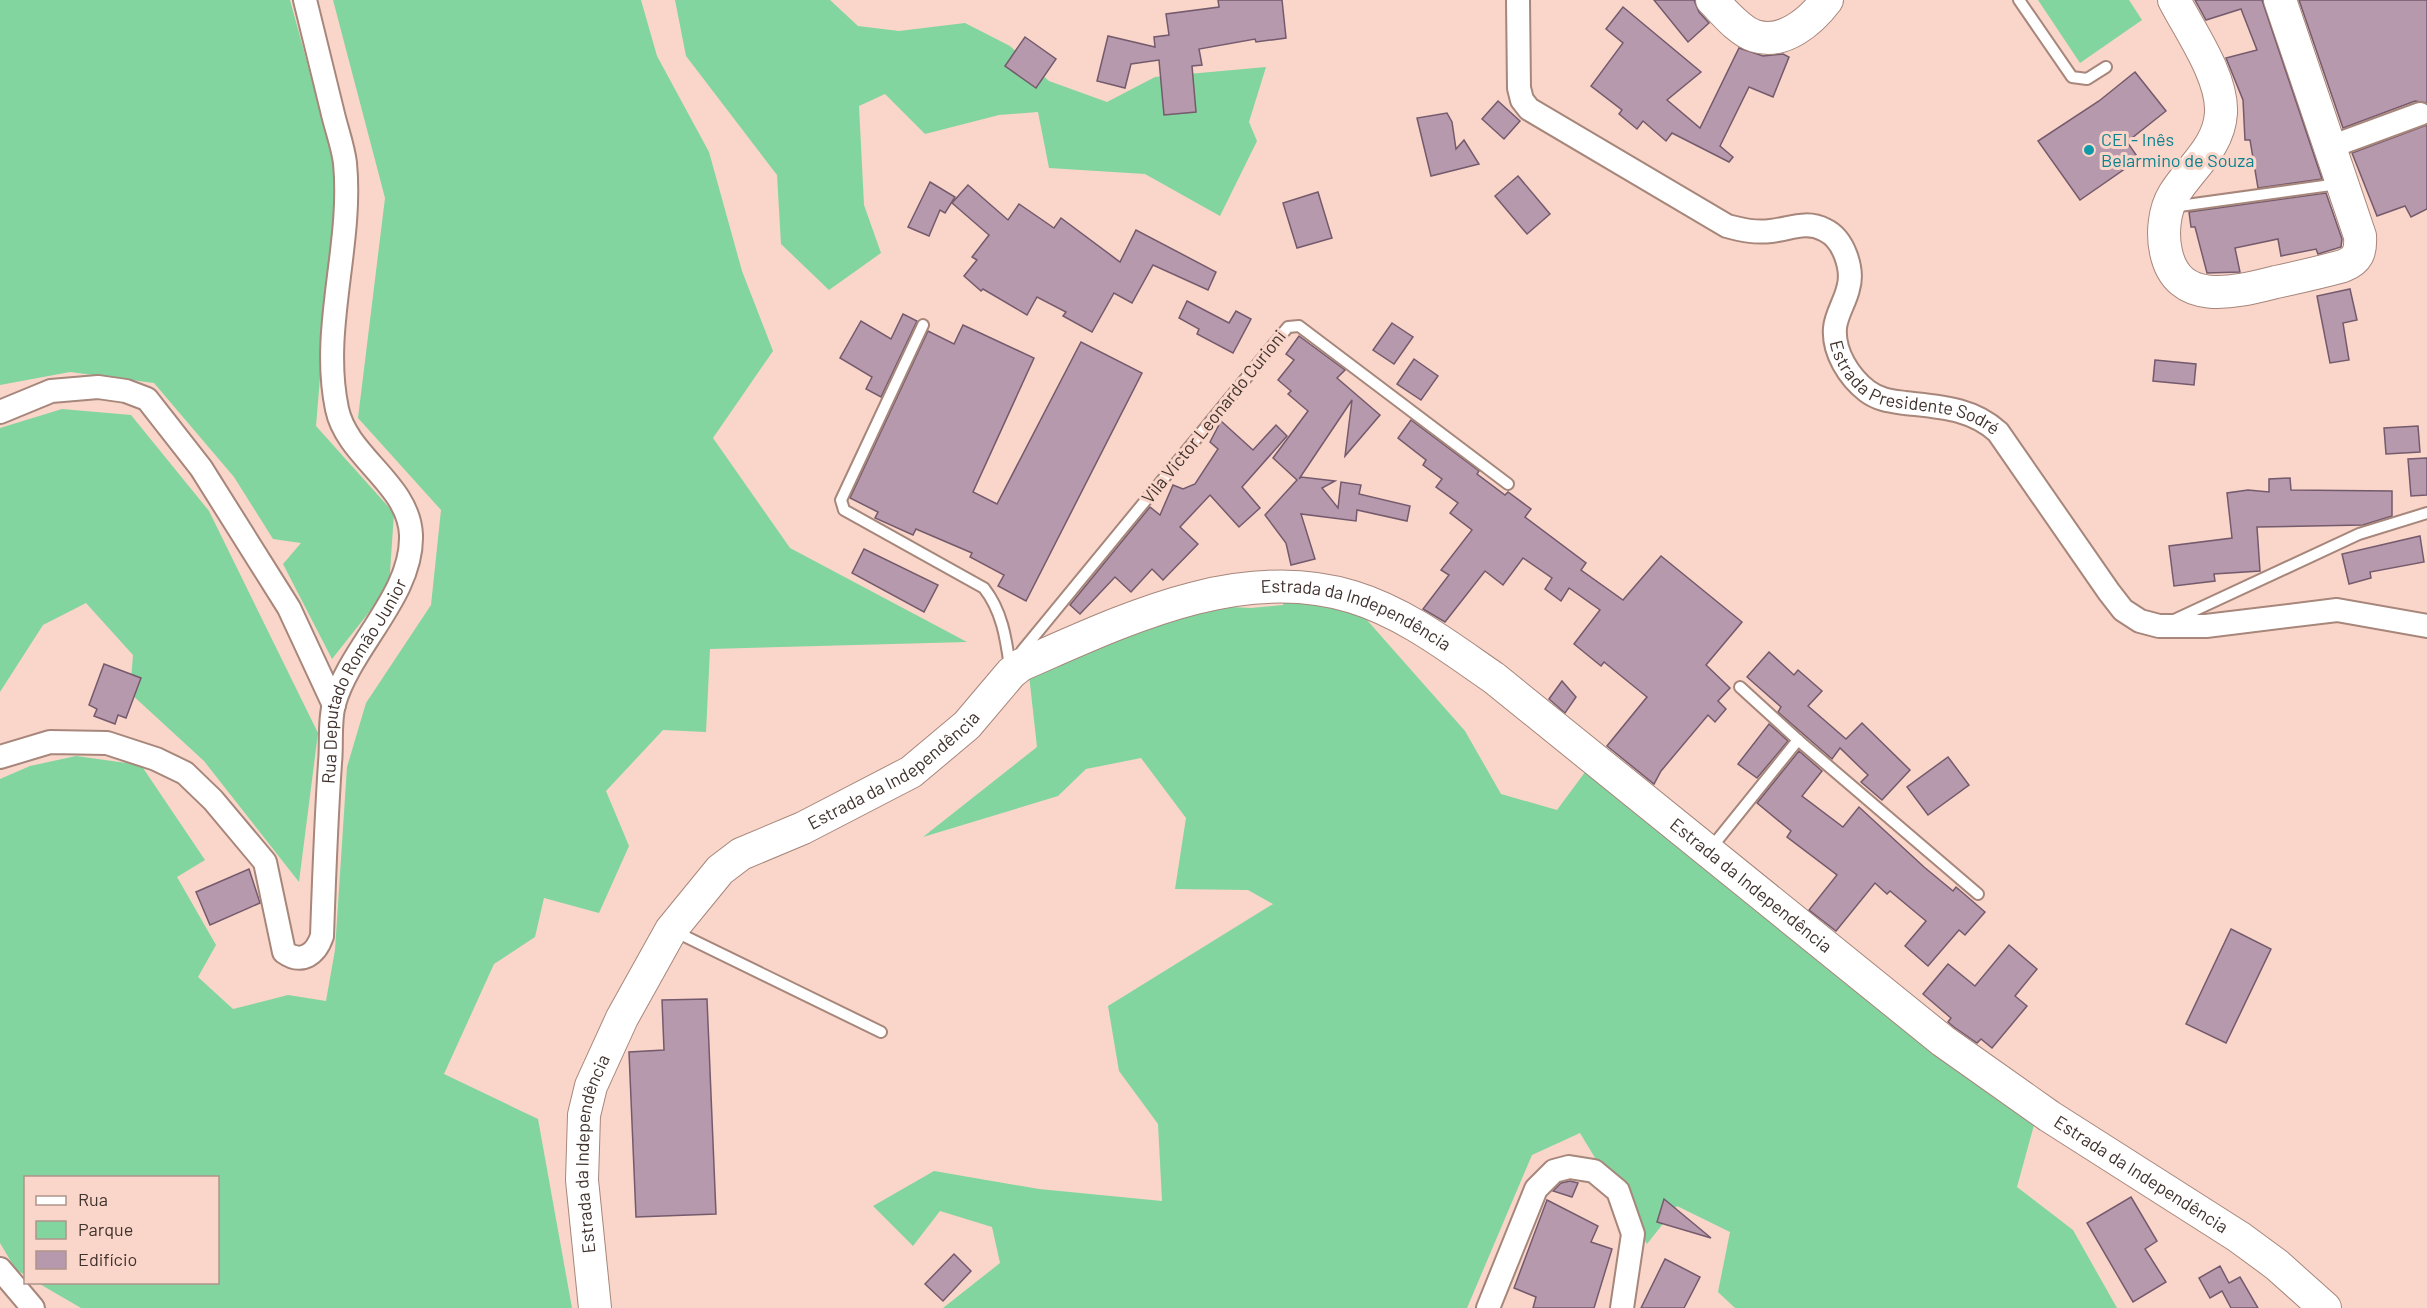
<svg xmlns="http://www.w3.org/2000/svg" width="2427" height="1308" viewBox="0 0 2427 1308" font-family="Barlow,sans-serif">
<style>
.green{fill:#82d59e}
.building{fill:#b699ac;stroke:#745a6c;stroke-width:1.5}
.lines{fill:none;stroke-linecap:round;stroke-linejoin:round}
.lane-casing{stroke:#a7867b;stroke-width:14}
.street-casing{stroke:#a7867b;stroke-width:26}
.secondary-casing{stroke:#a7867b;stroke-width:34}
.lane{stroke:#fff;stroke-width:10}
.street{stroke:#fff;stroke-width:22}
.secondary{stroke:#fff;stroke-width:32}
.culture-dot{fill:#0f9aa8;stroke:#f9d6c9;stroke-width:2}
.labels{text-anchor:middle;stroke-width:6;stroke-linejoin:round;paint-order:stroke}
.culture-label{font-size:18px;fill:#0d838f;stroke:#f9d6c9;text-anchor:start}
.street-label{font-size:18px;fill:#40322d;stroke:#f9d6c9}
</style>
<rect width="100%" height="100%" fill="#f9d6c9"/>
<g class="green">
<path d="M0,0H290L337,172L316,426L394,513L389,587L332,659L283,564L301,543L273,539L234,477L154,383L70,372L0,385Z"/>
<path d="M333,0H641L657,56L709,152L742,271L773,351L713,438L790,548L967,642L710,649L706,732L663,730L606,791L629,846L599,913L544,898L535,937L494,964L444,1074L538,1119L572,1308H81L38,1283L218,1282V1178H26L25,1275L16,1270L0,1243V779L30,766L76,756L141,765L205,860L177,877L216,945L198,977L233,1009L288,995L326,1001L335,950L347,767L366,703L431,605L441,510L358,418L385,198Z"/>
<path d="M675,0H830L858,26L899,31L965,23L1010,46L1049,81L1107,102L1155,77L1266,67L1249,122L1257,141L1220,216L1145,174L1049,168L1038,112L999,115L925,134L885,94L859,106L864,205L881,253L829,290L781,244L777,175L686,56Z"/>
<path d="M2038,0H2129L2142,20L2080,63Z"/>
<path d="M62,409L131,415L209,511L318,733L299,882L204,761L130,693L133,655L86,603L43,625L0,692V428Z"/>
<path d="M1285,597L1359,611L1465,731L1501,794L1557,810L1594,760L2037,1114L2017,1187L2073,1230L2117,1308H1735L1718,1292L1730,1232L1677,1206L1647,1244L1580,1133L1532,1155L1467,1308H943L1000,1263L992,1227L940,1211L913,1246L873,1206L934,1171L1039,1189L1162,1201L1158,1124L1119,1071L1108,1006L1273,904L1248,890L1175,889L1186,818L1141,758L1086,769L1058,796L923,837L1037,747L1029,675L1188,605L1251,608L1283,605Z"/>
</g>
<g class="building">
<path d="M1218,0H1282L1286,38L1256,42L1255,39L1199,49L1202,65L1192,66L1196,112L1164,115L1159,60L1131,64L1125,88L1097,81L1108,36L1155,47L1154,37L1169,35L1166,14L1219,7Z"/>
<path d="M1654,0H1694L1699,12L1709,23L1688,42Z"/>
<path d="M2195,0H2262L2322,179L2258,188L2250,140H2245L2243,100L2226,58L2257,50L2241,9L2206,20Z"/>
<path d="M2299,0H2427V103L2415,101L2343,128Z"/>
<path d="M1623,7L1701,72L1667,100L1700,128L1739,48L1763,56L1783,54L1789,57L1773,97L1749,87L1720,146L1733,157L1729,162L1672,133L1666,141L1643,121L1637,129L1619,114L1622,110L1591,86L1623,43L1606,29Z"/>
<path d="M1025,37L1056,59L1036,88L1005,66Z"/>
<path d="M2135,72L2166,111L2127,142L2139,159L2080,200L2038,141L2099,101Z"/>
<path d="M1498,101L1520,121L1504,139L1482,119Z"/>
<path d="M1447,113L1452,122L1456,149L1464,140L1479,164L1431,176L1417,118Z"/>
<path d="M2427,125V209L2411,217L2405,206L2377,216L2352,153Z"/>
<path d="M1518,176L1550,214L1527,234L1495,196Z"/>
<path d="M930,182L955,197L945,213L940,210L929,236L908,227Z"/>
<path d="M968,185L1008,220L1019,204L1054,228L1061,218L1120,262L1136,230L1216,272L1208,290L1153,265L1132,303L1114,293L1092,332L1063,316L1066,312L1037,297L1027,315L983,289L981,291L964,276L977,260L972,257L989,235L952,203Z"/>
<path d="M1318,192L1332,238L1297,248L1283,203Z"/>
<path d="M2326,193L2342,239L2341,247L2318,254L2316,249L2281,256L2278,239L2235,248L2240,272L2207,273L2195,227H2191L2189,212Z"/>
<path d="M2350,289L2357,320L2343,323L2349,360L2330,363L2317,296Z"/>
<path d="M1187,301L1229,323L1236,311L1251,319L1233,353L1197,334L1199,329L1179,318Z"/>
<path d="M903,314L917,321L881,397L866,389L872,377L840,358L861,321L891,339Z"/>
<path d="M1392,323L1413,337L1394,364L1373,350Z"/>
<path d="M963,325L1034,358L973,492L997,504L1081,342L1142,373L1026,601L998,586L1004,575L970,557L972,553L916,529L913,535L875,518L878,512L850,498L928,331L954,344Z"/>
<path d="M1299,336L1345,370L1337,378L1380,415L1345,456L1352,400L1299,479L1301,477L1335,481L1322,488L1338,508L1341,482L1361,485L1359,494L1410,506L1407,521L1357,510L1356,521L1301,514L1315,559L1291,565L1286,543L1265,515L1297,480L1273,458L1308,411L1288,394L1291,391L1278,380L1294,360L1286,354Z"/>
<path d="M1414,359L1438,376L1421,400L1397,384Z"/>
<path d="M2155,360L2196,364L2194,385L2153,381Z"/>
<path d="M1411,420L1479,471L1477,474L1505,495L1508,492L1531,509L1525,517L1586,563L1581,570L1623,600L1661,556L1742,622L1706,665L1730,688L1718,701L1726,709L1715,722L1708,715L1661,771L1654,784L1607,746L1647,697L1604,662L1601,666L1574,644L1600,610L1569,588L1561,601L1545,589L1552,578L1523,558L1503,585L1485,571L1445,622L1423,609L1449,575L1441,570L1472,530L1450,513L1458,503L1436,487L1442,479L1423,465L1426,460L1398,438Z"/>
<path d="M1221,421L1253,450L1276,425L1287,436L1242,487L1260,508L1239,527L1210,495L1180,527L1198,544L1163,580L1152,569L1131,592L1115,577L1080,614L1070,605L1150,507L1160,515L1173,485L1183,489L1195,484L1218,449L1210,442Z"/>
<path d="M2418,426L2420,452L2386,454L2384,428Z"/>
<path d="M2427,458V495L2411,496L2408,459Z"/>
<path d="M2290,478L2291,490L2392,491V516L2363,525L2257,527L2260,571L2214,574L2215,581L2174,586L2169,546L2232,538L2227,493L2248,490L2269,492V479Z"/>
<path d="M2420,536L2424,562L2370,572L2371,578L2349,584L2342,554Z"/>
<path d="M864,549L938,585L924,612L852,573Z"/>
<path d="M1769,652L1794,675L1798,670L1822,691L1808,706L1846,739L1862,723L1910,770L1882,800L1861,782L1868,775L1840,748L1832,759L1778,712L1781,707L1747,677Z"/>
<path d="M104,664L141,678L126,718L118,715L115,724L94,716L97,709L89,705Z"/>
<path d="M1562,681L1576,697L1565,713L1549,699Z"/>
<path d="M1769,724L1788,741L1757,778L1738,764Z"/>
<path d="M1799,751L1822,771L1802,796L1843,827L1859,807L1924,867L1953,891L1956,887L1985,912L1965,935L1959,930L1928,966L1905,946L1926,921L1890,891L1887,894L1875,883L1836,931L1809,910L1837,875L1787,837L1791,831L1757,803Z"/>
<path d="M1948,757L1969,785L1928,815L1907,787Z"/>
<path d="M249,869L260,903L210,925L196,892Z"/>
<path d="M2231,929L2271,949L2226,1043L2186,1024Z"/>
<path d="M2009,945L2037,969L2015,996L2027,1006L1992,1048L1981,1039L1977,1043L1954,1027L1948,1022L1951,1018L1923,994L1948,964L1975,986Z"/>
<path d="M707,999L716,1214L636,1217L629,1052L664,1050L662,1000Z"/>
<path d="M1570,1181L1578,1183L1572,1197L1553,1191L1561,1183Z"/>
<path d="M2131,1197L2157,1241L2145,1249L2166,1282L2133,1302L2087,1223Z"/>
<path d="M1664,1199L1711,1238L1657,1222Z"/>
<path d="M1547,1200L1598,1226L1591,1242L1612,1249L1594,1308H1533L1536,1297L1514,1288Z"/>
<path d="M954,1254L971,1271L943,1301L925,1284Z"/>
<path d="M1665,1259L1700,1277L1684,1308H1641Z"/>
<path d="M2220,1266L2229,1283L2240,1277L2258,1308H2231L2222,1291L2210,1298L2199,1278Z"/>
</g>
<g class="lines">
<defs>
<g id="lane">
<path d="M2019,0L2072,77L2087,79L2106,67"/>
<path d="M2172,207L2338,184"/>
<path d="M923,325L841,500L844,510L984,588C1002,611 1006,638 1010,667"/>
<path d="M2174,620L2359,534L2427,513"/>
<path d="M1022,655V651L1288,327L1299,326L1508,484"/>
<path d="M1740,687L1798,740"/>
<path d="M1711,848L1798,740L1978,894"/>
<path d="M674,931L881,1032"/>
</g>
<g id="street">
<path id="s1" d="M1518,0L1519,88L1522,100L1529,109L1727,226C1742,230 1755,233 1771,231C1790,229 1806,220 1825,230C1844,239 1854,270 1848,289C1845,302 1836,315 1835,328C1833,352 1849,377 1867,391C1879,400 1891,401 1905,403C1940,407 1972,408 1998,432L2109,592L2123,610L2140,621L2159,626H2206L2337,610L2427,626"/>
<path d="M2330,147L2420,114"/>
<path d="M0,412L51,391L98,387L126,391L147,399L201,468L289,608L334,705"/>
<path id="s2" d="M0,757L50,742L107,743L156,759L185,773L213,800L265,862L284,952C302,965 316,954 322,936C324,878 326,821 330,763C332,744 329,722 334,704C350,647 413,595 411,535C409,484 347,457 337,409C320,329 353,245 345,163C343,146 336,128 332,110C323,74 314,37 305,0"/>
<path d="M0,1269L33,1308"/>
<path d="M1488,1308L1536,1189L1554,1171L1569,1167L1594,1171L1618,1191L1633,1234L1622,1308"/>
</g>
<g id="secondary">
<path d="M1712,0C1724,12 1739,31 1755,36C1784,45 1811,21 1827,0"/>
<path d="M2174,0C2190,31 2223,77 2221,113C2219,147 2191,167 2174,194C2164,210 2162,234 2166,252C2178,308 2236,292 2276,282C2299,277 2321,272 2343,266C2358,260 2361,252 2360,236L2280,0"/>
<path id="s3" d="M595,1308L582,1180L584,1115L591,1086L622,1018L671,930L720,870L741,854L803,828L911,772L967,725L1011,673L1021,665C1122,621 1240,562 1353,597C1405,613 1449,647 1494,678L1943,1041L2049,1116L2239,1237L2277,1265L2325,1308"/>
</g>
</defs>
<use href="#lane" class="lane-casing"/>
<use href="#street" class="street-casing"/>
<use href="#secondary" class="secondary-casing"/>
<use href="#lane" class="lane"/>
<use href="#street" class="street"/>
<use href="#secondary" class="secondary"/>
</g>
<circle class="culture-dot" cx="2089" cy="150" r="6"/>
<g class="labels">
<g class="culture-label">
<text x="2101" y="146">CEI - Inês<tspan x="2101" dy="21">Belarmino de Souza</tspan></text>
</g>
<g class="street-label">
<text dy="6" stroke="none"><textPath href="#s1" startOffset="663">Estrada Presidente Sodré</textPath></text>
<text transform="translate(1214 417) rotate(-51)" y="6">Vila Victor Leonardo Curioni</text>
<text dy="6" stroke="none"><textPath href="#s3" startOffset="1200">Estrada da Independência</textPath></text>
<text dy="6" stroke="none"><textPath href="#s2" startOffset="718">Rua Deputado Romão Junior</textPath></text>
<text dy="6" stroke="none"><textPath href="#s3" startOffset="678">Estrada da Independência</textPath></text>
<text dy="6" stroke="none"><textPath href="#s3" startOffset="1686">Estrada da Independência</textPath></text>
<text dy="6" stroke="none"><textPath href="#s3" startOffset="156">Estrada da Independência</textPath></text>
<text dy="6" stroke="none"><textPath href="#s3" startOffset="2172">Estrada da Independência</textPath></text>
</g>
</g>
<rect x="24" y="1176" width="195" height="108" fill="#f9d6c9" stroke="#af948b" stroke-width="1.5"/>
<rect x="36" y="1196" width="30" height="9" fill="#ffffff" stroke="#af948b" stroke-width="1.5"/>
<text x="78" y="1206" font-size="18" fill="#40322d">Rua</text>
<rect x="36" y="1221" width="30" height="18" fill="#82d59e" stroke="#af948b" stroke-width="1.5"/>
<text x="78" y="1236" font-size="18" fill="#40322d">Parque</text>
<rect x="36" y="1251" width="30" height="18" fill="#b699ac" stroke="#af948b" stroke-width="1.5"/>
<text x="78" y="1266" font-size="18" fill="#40322d">Edifício</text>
</svg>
